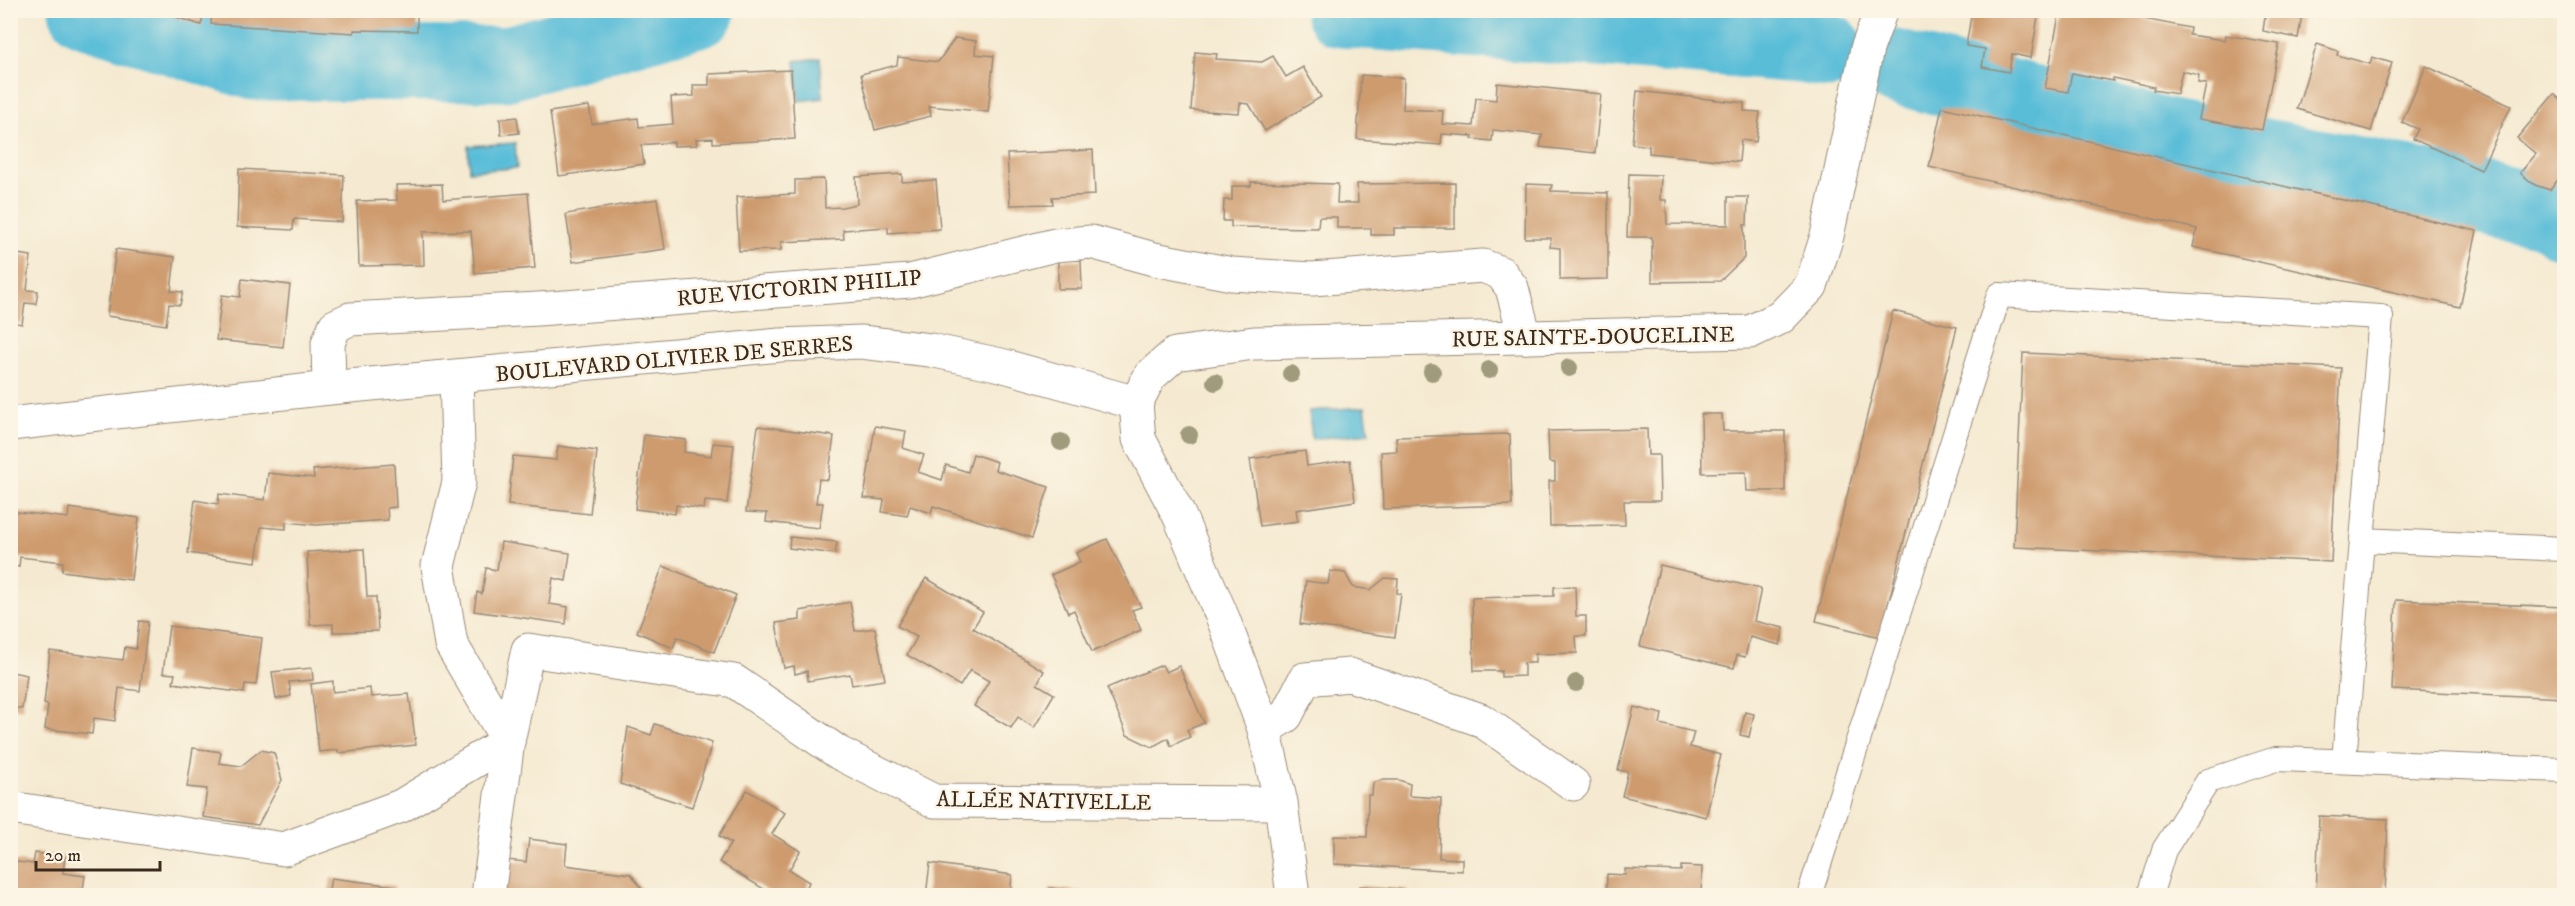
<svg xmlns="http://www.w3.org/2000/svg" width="2575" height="906" viewBox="0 0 2575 906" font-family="'IM FELL DW Pica',serif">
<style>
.water{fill:#5abdd8;stroke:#4a747b;stroke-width:1.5}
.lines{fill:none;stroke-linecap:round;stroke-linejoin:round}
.river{stroke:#5abdd8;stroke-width:75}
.building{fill:#ce9b6e}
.lane-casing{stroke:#988a78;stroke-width:26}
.street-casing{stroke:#988a78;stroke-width:35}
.lane{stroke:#fff;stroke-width:24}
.street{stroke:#fff;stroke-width:33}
.tree{fill:#a09b7d}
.labels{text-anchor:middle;stroke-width:5;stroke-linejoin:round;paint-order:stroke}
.street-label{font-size:22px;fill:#3b2a1e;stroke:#fcf5e5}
</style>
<rect width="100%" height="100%" fill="#fcf5e5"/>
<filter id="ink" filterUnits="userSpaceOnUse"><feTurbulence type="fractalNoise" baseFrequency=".0167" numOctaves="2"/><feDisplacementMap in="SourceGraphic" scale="12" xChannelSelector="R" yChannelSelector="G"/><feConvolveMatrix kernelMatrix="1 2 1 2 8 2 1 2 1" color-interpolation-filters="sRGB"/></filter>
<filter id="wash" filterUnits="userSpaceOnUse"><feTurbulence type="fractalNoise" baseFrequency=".008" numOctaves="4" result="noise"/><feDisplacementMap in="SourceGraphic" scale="24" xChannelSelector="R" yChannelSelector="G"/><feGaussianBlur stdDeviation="1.35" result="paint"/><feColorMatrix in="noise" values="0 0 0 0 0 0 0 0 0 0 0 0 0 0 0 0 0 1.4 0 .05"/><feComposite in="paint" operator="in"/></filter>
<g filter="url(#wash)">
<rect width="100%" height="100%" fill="#f5ead1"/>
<g class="water">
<path d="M820,58L823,98L799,101L795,61Z"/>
<path d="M515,143L517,168L469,171L468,146Z"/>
<path d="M1365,407L1369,433L1312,439L1309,411Z"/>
</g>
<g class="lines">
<g class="river">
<path d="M86,10L254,63L505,64L698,10"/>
<path d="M1342,10L1801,46L1828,51"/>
<path d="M1895,67L2173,138L2554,212L2564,222"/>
</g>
</g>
<g id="blocks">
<g class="building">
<path d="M154,10H205L201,25Z"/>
<path d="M212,10H417V31L354,30V33L211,24Z"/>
<path d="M1972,10H2039L2031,58L2012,54L2009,72L1982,67L1985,49L1966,46Z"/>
<path d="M2060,10L2105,16L2106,10H2123L2144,15V19L2190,28L2189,35L2225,40L2226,35L2279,44L2262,130L2199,119L2206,84L2198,83L2199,75L2182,71L2177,94L2153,90L2154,87L2113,78V81L2072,73L2068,92L2045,88Z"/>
<path d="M2266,10H2303L2298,38L2263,31Z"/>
<path d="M955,38L976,41L975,54L994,56L988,112L929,106L931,116L875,130L861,74L897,65L898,57L938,62Z"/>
<path d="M2317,44L2338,51L2337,55L2370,64L2372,57L2392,63L2371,131L2297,109Z"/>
<path d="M1195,52L1217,54L1216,59L1262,62L1273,56L1286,77L1303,67L1321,97L1265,131L1249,104L1240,103L1239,113L1191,110Z"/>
<path d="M2426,66L2511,106L2481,170L2413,139L2418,129L2402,122Z"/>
<path d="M791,70L795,139L713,143V138L696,139L697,145L674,146V142L641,145L644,164L559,176L550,112L589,106L592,124L638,118L639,127L673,124L671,97L694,96L693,85H709V74Z"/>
<path d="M1361,75L1404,78L1403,109L1443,111L1442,124L1473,126L1476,98L1496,100L1497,83L1601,94L1595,153L1540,147L1542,135L1493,130L1492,141L1472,139L1473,136L1442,134L1441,145L1357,139Z"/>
<path d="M1637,91L1744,103V111L1760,112L1756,142L1741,140L1739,162L1649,153V146L1632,144Z"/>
<path d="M2554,94L2564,103V172L2550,190L2535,185L2520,173L2536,154L2517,138Z"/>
<path d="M1942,107L2477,231L2460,307L2193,247L2197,229L1929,167Z"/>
<path d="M517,117L519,133L501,135L500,119Z"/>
<path d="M1093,150L1095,195L1052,197L1053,204L1010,205L1007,154Z"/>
<path d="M239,169L344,175L342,222L294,219L293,230L237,227Z"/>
<path d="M902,174V182L936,180L940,229L888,233V227L843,230L844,239L781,242V250L739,251L736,197L795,194V180L824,179L825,208L842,207L857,204L856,177Z"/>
<path d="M1629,174L1661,175L1660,200H1666L1667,224L1728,225V197H1748L1747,225H1744V258L1720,281L1652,282V237H1627Z"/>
<path d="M1251,182L1338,184L1337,203H1358L1357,184L1455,183V228H1394V235H1371V228H1337V217H1319L1318,228L1231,227V221H1223L1224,200H1232V186H1251Z"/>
<path d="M442,184L443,200L528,193L535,268L475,273L471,231L423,232L424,265L359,266L357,201L397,200L396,185Z"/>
<path d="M1526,184L1552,185L1551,191L1608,193V279L1560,280V248L1550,247L1551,238H1525Z"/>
<path d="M657,199L665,249L573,262L566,214Z"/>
<path d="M116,249L175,257L171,291L183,292L180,305L169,304L166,325L107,316Z"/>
<path d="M10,253L31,256L27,290L38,291L36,304L25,303L22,324L10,322Z"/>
<path d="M1058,260H1081L1082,289H1058Z"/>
<path d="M242,279L290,285L283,347L216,340L222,295L240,297Z"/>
<path d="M1893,311L1957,327L1880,637L1816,621Z"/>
<path d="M2023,353L2341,368L2331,562L2014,547Z"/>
<path d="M1701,414H1722L1723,431H1785V491H1747L1746,472L1702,473Z"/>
<path d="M758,426L834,436L828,480L819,479L816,503H823L819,528L766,522L767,513L746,512Z"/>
<path d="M875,426L906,431L903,448L924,455L918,472L942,480L946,465L968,472L973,454L997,462L995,470L1049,487L1032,538L933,506L931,513L910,506L907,516L882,512L884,500L864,498Z"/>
<path d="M1647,429L1648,455H1659L1660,501H1624L1625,525L1550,526L1549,481H1555V463L1549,462L1548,431Z"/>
<path d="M1510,434L1512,505L1383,509L1381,452L1397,451L1396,437Z"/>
<path d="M644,435L686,440L684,452L711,456L713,443L734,445L727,503L705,501L704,509L676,505L675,514L635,509Z"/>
<path d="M558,446L597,451L590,514L508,505L513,456L556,460Z"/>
<path d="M1305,451L1307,466L1350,460L1355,501L1296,510L1298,521L1260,526L1250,459Z"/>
<path d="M394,464L396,507L387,508L388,520L317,525L286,522V529L261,527L256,562L188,553L195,500L218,504L219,494L265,500L268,473L314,478L313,470Z"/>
<path d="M69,508L139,518L131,580L62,571L63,562L20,557L19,567L10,565V511L68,518Z"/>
<path d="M790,537L837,542L835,554L789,548Z"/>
<path d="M1107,539L1141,607L1132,610L1141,630L1092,652L1074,610L1068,613L1051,575L1080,562L1076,553Z"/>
<path d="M501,542L570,553L566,581L553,578L549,604L568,607L566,624L474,611L477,592L482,594L486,568L497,570Z"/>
<path d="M364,549L367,597H376L378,631L333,632V624L310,625L307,552Z"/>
<path d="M1660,565L1761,589L1754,621L1784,628L1780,645L1750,637L1745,657L1737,655L1734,668L1640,646Z"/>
<path d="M663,566L736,595L714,652L677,637L673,648L637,632Z"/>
<path d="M1330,571L1345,573L1353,587L1370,590L1385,578L1398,579L1397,593L1401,594L1395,637L1300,624L1306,581L1328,584Z"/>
<path d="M926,578L983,612L973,628L1044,671L1037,684L1054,694L1034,728L1018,717L1011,728L974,706L989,681L970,670L960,686L907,655L917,637L897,626Z"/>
<path d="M1575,586L1576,616H1586V636H1576L1577,653L1535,654V663H1524V676L1501,677V671H1474L1472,598L1554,596V587Z"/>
<path d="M2396,600L2564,607V698L2392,690Z"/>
<path d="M850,602L855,631L875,628L885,680L852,685L850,674L808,681L807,671L795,674L794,666L784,668L776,623L800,620V611Z"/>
<path d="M139,621L148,622L140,691L119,688L115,721L94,718L92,734L45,729L48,705L44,704L50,651L123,660L125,647L136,649Z"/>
<path d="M169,626L262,638L256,685L245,684L244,693L173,683L175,674L163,673Z"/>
<path d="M1162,665L1166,672L1179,666L1204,723L1187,730L1190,737L1171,746L1168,738L1152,747L1127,735L1107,688Z"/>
<path d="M312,668L313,680L289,682L291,696L276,699L272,672Z"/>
<path d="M12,672L27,675L22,709L10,707Z"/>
<path d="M333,681V692L370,688L371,697L409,694L416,745L338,753V750L319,752L311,684Z"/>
<path d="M1634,707L1662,714L1660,724L1694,732L1690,747L1721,755L1706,817L1622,796L1628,772L1618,770Z"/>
<path d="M1745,712L1754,714L1749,737L1740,735Z"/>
<path d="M655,724L712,743L692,807L620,784L628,727L651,735Z"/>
<path d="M193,748L221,752L219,763L241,766L261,750L274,753L282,780L258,825L203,817L207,789L187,787Z"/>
<path d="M1382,780H1399L1410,784L1409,796L1441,798L1439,858L1462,859V871L1334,864V836L1367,837L1368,795H1372L1373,783Z"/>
<path d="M747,790L785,813L772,834L800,851L789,870L809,882L807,887L820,896H770L772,894L719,862L731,843L719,836Z"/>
<path d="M2319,816L2388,819L2385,896H2316Z"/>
<path d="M529,839L567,844L565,865L631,874L647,896H492L497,859L526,862Z"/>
<path d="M35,853L65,857L63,873L85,876L82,896H10V861L33,864Z"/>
<path d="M930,863L1012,875L1010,896H926Z"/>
<path d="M1681,866L1702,867L1701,896H1606L1607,874L1625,875V869L1681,871Z"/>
<path d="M331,878L394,886L393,896H328Z"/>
<path d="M1360,886L1408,890V896H1359Z"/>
<path d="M1050,888L1104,894V896H1049Z"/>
</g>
</g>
</g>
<g filter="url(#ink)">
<use href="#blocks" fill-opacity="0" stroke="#988a78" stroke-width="1.5"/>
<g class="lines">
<defs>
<g id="lane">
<path d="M2344,761L2362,540L2564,549"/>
<path d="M1809,896L1999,295L2381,317L2362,540"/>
<path d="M2150,896L2164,850L2208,781L2276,759L2564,770"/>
</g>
<g id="street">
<path d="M456,377L459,482L438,566L451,644L508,741L528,650L734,681L839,753L934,801L1281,803"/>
<path d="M329,388L328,343L335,326L350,319L538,309L910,281L1055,245L1091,242L1154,259L1232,274L1312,279L1483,266L1501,273L1512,288L1525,337"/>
<path d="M1136,403L1150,376L1175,354L1254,343L1750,332L1781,317L1811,286L1827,236L1867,49L1881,10"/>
<path d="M1136,403L1139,439L1179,515L1224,621L1264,729L1281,803L1293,896"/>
<path d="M10,424L329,388L780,345L861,342L930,350L1001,365L1136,403"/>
<path d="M1264,729L1286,716L1305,679L1350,675L1481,720L1573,784"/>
<path d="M10,808L284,849L401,806L508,741"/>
<path d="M488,896L508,741"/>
</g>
</defs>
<use href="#lane" class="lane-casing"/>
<use href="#street" class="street-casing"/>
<use href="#lane" class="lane"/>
<use href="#street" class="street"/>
</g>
<g class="tree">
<circle cx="1569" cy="368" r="9"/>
<circle cx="1489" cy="370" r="9"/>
<circle cx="1432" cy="372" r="9"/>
<circle cx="1291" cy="374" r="9"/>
<circle cx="1215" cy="382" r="9"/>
<circle cx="1189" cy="435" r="9"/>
<circle cx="1061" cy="442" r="9"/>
<circle cx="1576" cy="683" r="9"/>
</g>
</g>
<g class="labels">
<g class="street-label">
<text transform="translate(799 287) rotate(-5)" y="8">RUE VICTORIN PHILIP</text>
<text transform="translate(1593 336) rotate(-1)" y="8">RUE SAINTE-DOUCELINE</text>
<text transform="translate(674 358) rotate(-5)" y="8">BOULEVARD OLIVIER DE SERRES</text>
<text transform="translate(1044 800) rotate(1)" y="8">ALLÉE NATIVELLE</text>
</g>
</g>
<rect width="2575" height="906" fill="none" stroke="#fcf5e5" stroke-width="36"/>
<path d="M36 861v9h124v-9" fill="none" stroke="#3b2a1e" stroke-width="3"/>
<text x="45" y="861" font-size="18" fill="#3b2a1e" stroke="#fcf5e5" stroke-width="4.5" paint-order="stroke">20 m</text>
</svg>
